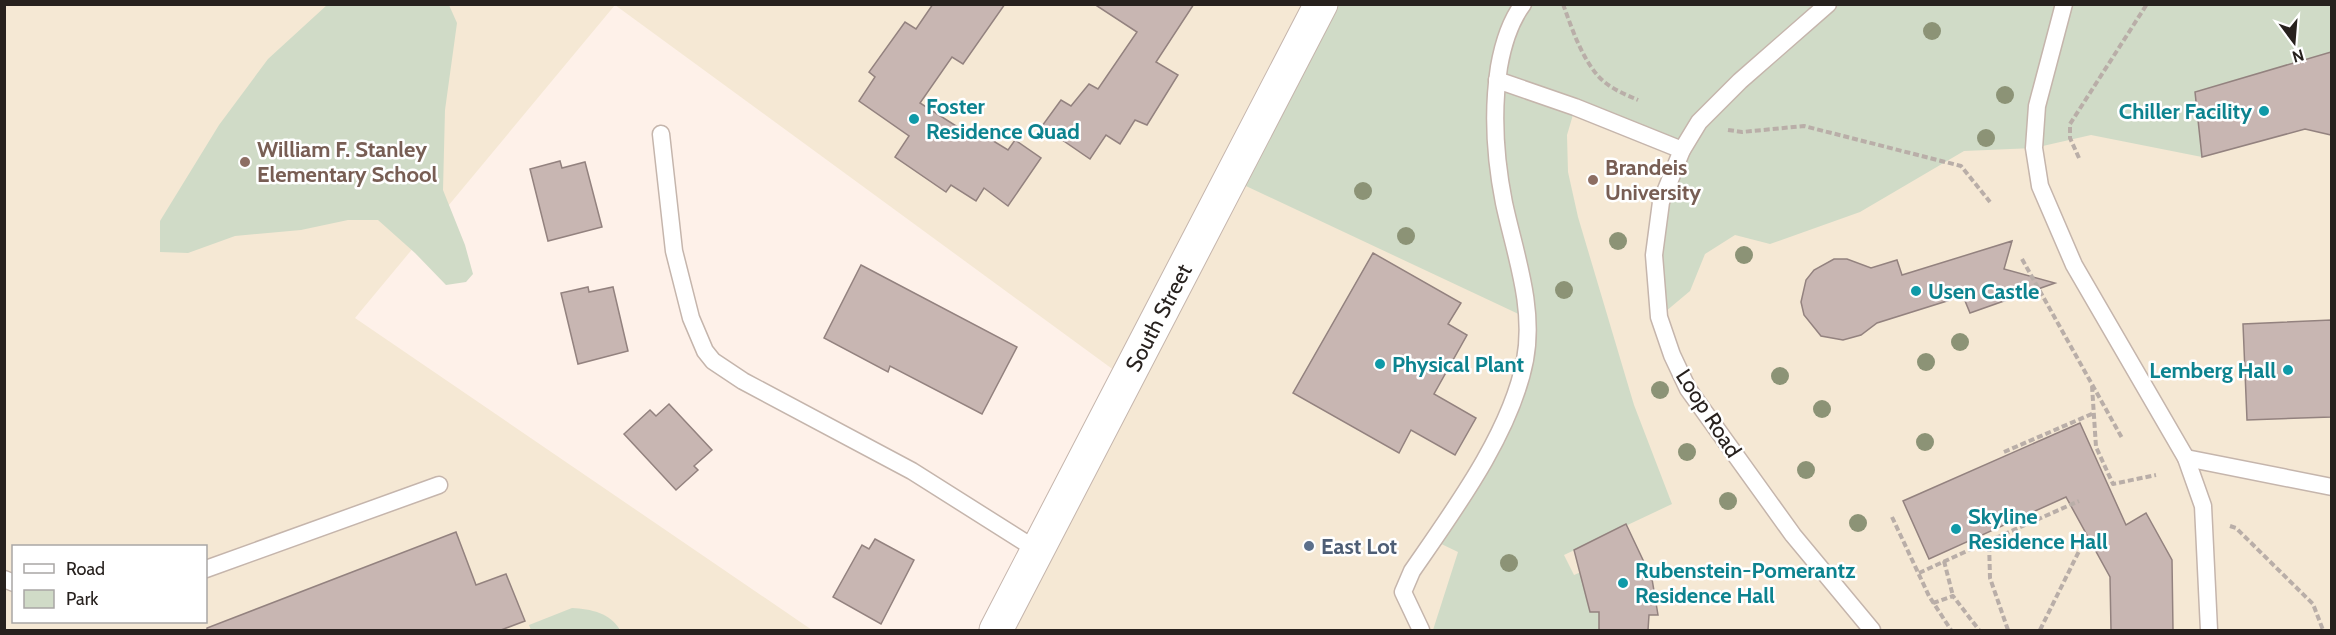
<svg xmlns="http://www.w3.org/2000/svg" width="2336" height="635" viewBox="0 0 2336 635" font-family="Cabin,sans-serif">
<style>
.education{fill:#f5e8d4;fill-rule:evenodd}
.green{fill:#d0dbc7}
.building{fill:#c8b6b2;stroke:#93827f;stroke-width:1.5}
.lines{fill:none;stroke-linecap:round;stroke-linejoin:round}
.service-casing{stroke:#c5b5ac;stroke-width:19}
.secondary-casing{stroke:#c5b5ac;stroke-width:35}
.path{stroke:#b9aea8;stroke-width:4;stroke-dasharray:6 3;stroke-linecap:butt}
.service{stroke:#fff;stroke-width:16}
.secondary{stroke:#fff;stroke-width:33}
.tree{fill:#8c9376}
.culture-dot{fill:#0f9aa8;stroke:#fff;stroke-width:2}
.education-dot{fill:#8d6e63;stroke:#fff;stroke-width:2}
.service-dot{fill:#5c6f8a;stroke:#fff;stroke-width:2}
.labels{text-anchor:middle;stroke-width:5;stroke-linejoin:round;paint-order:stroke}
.culture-label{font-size:22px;font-weight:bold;fill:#0d838f;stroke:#fff;text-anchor:start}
.education-label{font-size:22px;font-weight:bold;fill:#785e54;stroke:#fff;text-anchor:start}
.street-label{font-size:22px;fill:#27211e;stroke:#fff}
.service-label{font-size:22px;font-weight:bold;fill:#4e5e75;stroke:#fff;text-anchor:start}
</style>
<rect width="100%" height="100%" fill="#fef1e9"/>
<path class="education" d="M4,5H2331V630H996L1126,379L615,5L355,318L812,630H5ZM14,546H206V622H14Z"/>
<g class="green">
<path d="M327,5H449L457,23L445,110L443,190L465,245L473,274L466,282L446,285L415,253L378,220H348L301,230L235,236L188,253L160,252V221L219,125L268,59Z"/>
<path d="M1321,5H2331V52L2196,92L2202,157L2091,135L2034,148L1964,151L1860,212L1770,244L1735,235L1705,254L1690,291L1659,317L1654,255L1682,150L1575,108L1567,135L1568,172L1578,217L1634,405L1672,504L1564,555L1574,575L1588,569L1598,590L1586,597L1590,612H1599V630H1433L1458,552L1433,540L1496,440L1527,318L1231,179Z"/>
<path d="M572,608C591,609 610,613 620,630H531L529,625Z"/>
</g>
<g class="building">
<path d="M933,4H1005L963,64L952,57L920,103L978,140L982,134L1008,150L1015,140L1041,158L1008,206L984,188L976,201L951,185L946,192L895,157L909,136L859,101L875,77L869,72L905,22L916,29Z"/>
<path d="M1094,4H1194L1156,62L1178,75L1147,125L1135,120L1120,144L1106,135L1090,159L1042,126L1061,100L1071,106L1089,84L1098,89L1137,32Z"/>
<path d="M2331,52V135L2305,129L2202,157L2195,92Z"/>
<path d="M560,161L562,168L585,162L602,227L548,241L530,169Z"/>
<path d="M2012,241L2004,269L2055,283L1970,313L1963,296L1877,323L1861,335L1843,340L1821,336L1804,315L1801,302L1806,280L1814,270L1834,259H1847L1871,268L1897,260L1902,275Z"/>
<path d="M1373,253L1461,303L1448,324L1467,335L1434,394L1476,418L1455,455L1411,430L1399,453L1293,393Z"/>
<path d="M861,265L1017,347L982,414L890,366L888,372L824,338Z"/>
<path d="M588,287L589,292L613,287L628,351L578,364L561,293Z"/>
<path d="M2331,320V417L2247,420L2243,324Z"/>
<path d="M669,404L712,450L694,466L698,470L676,490L624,434L650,410L656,416Z"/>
<path d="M2080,423L2126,525L2146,513L2172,560L2173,630H2111L2110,577L2066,497L1929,559L1903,501Z"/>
<path d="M1626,524L1652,579L1658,615H1649L1648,630H1599V612H1590L1574,550Z"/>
<path d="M456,532L476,585L506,574L525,621L501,630H207V628Z"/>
<path d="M875,539L914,560L881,624L833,597L862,545L869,549Z"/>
</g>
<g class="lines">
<defs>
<g id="service">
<path d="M1828,4L1740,81L1699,122L1682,150L1661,202L1654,255L1659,317L1672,355L1688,389L1793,535L1872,630"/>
<path d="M2064,4L2037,106L2034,148L2040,186L2074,265L2186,458L2203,506L2209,630"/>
<path d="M1497,80L1575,107L1682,150"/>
<path d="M661,134L674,251L691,318L705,351L713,361L743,381L912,471L1037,550"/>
<path d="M2186,458L2332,487"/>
<path d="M206,569L439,485"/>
<path d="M4,579L14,583"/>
<path d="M1421,630L1403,592L1412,571C1454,510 1511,433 1525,360C1535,307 1515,254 1504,203C1495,158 1492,113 1499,67C1503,44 1509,23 1523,4"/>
</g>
<g id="secondary">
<path id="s1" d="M996,630L1321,4"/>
</g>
</defs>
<use href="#service" class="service-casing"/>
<use href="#secondary" class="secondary-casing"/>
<g class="path">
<path d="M1563,4C1572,29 1581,56 1598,76C1609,88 1624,94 1638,100"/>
<path d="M1728,130L1742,132L1804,126L1961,166L1990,202"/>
<path d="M2079,158L2070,138V124L2147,4"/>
<path d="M2022,259L2122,438"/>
<path d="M2092,386L2096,447L2113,484L2156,475"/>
<path d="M2004,452L2094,413"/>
<path d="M1892,517L1929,596L1951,630"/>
<path d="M2230,526L2236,528L2313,604L2323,630"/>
<path d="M1944,561L1953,596"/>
<path d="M1919,573L1989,541"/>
<path d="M1933,603L1953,596L1979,630"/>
<path d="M2008,630L1990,578L1989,541L2079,501"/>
<path d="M2040,630L2085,539"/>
</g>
<use href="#service" class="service"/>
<use href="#secondary" class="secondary"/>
</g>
<g class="tree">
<circle cx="1932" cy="31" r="9"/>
<circle cx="2005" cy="95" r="9"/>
<circle cx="1986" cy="138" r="9"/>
<circle cx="1363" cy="191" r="9"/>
<circle cx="1406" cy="236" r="9"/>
<circle cx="1618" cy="241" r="9"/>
<circle cx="1744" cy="255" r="9"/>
<circle cx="1564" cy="290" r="9"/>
<circle cx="1960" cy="342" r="9"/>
<circle cx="1926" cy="362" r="9"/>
<circle cx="1780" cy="376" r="9"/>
<circle cx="1660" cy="390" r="9"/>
<circle cx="1822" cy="409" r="9"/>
<circle cx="1925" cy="442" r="9"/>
<circle cx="1687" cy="452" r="9"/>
<circle cx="1806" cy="470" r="9"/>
<circle cx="1728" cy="501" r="9"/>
<circle cx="1858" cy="523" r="9"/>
<circle cx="1509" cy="563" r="9"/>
</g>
<g class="culture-dot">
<circle cx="2264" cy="111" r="6"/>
<circle cx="914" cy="119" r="6"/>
<circle cx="1916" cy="291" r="6"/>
<circle cx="1380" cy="364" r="6"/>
<circle cx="2288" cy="370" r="6"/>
<circle cx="1956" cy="529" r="6"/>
<circle cx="1623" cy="583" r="6"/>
</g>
<g class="education-dot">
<circle cx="245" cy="162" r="6"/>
<circle cx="1593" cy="180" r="6"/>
</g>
<circle class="service-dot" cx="1309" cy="546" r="6"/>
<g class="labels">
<g class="culture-label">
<text x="926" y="114">Foster<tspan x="926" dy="25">Residence Quad</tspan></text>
<text x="2252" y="119" text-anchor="end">Chiller Facility</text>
<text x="1928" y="299">Usen Castle</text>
<text x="1392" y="372">Physical Plant</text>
<text x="2276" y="378" text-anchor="end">Lemberg Hall</text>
<text x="1968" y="524">Skyline<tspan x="1968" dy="25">Residence Hall</tspan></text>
<text x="1635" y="578">Rubenstein-Pomerantz<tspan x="1635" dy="25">Residence Hall</tspan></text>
</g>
<g class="education-label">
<text x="257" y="157">William F. Stanley<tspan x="257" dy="25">Elementary School</tspan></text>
<text x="1605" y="175">Brandeis<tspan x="1605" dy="25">University</tspan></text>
</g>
<g class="street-label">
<text dy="8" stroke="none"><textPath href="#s1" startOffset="352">South Street</textPath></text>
<text transform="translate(1709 413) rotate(57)" y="8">Loop Road</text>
</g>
<g class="service-label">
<text x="1321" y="554">East Lot</text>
</g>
</g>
<rect width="2336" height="635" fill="none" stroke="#27211e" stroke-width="12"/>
<rect x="12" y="545" width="195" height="78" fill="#ffffff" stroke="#a9a6a5" stroke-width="1.5"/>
<rect x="24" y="564" width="30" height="9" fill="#ffffff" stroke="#a9a6a5" stroke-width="1.5"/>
<text x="66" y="575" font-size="18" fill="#27211e">Road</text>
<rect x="24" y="590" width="30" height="18" fill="#d0dbc7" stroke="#a9a6a5" stroke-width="1.5"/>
<text x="66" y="605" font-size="18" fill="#27211e">Park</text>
<g transform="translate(2294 42) rotate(164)" stroke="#ffffff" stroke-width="4.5" paint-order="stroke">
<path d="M0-4.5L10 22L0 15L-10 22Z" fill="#27211e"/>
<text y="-9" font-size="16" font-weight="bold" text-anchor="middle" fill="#27211e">N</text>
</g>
</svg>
